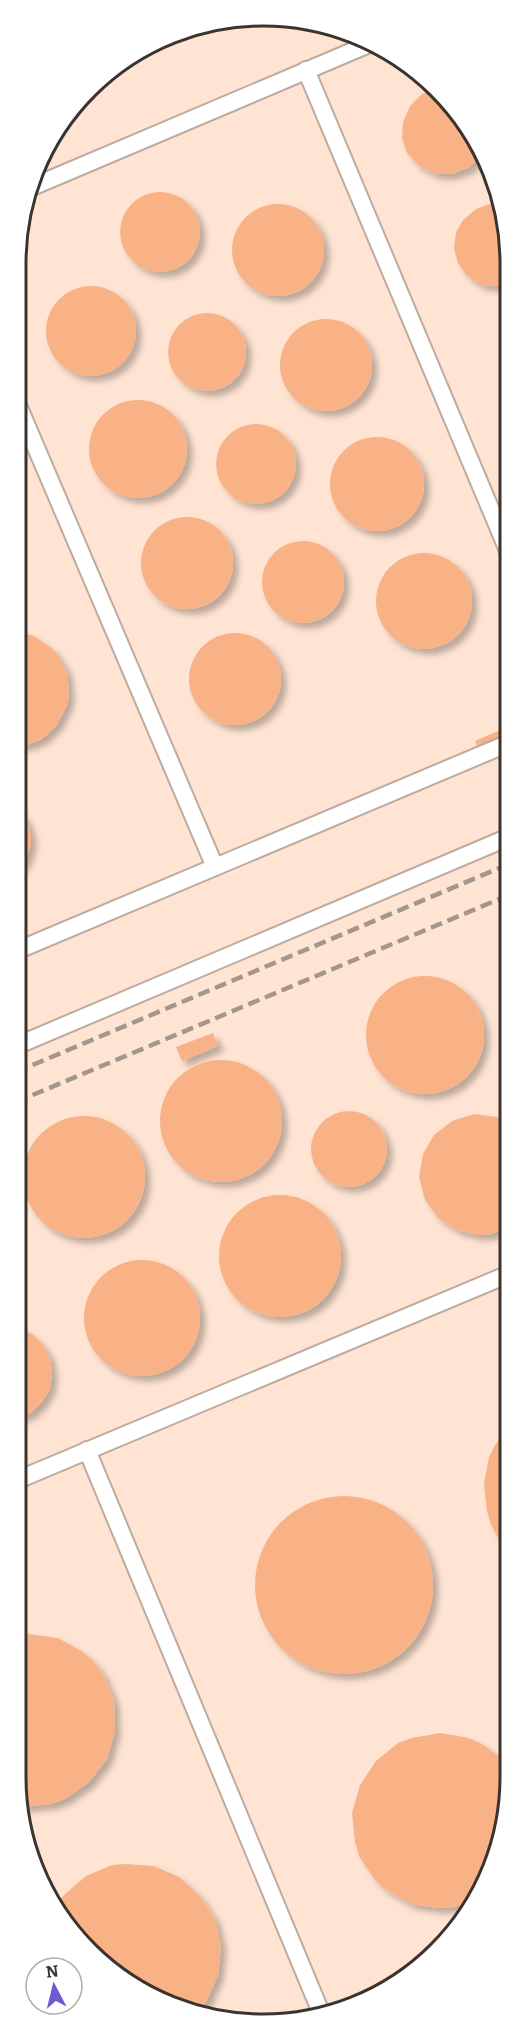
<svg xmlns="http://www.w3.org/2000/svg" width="526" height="2040" viewBox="0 0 526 2040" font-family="Bitter,serif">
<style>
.built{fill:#ffe4d3}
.building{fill:#f8b286;filter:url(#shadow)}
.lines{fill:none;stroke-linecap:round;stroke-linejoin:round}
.lane-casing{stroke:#beab9f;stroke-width:20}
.lane{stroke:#fff;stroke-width:16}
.rail{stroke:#a2968e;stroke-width:4.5;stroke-dasharray:12 6;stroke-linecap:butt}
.rim{fill:none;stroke:#3b332e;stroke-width:3}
</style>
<defs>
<filter id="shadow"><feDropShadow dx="5.5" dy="5.5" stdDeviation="3" flood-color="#0004"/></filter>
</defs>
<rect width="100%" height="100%" fill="#feeee4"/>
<path class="built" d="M296,17L373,41L439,88L486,154L509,231V1810L478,1901L414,1974L342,2012L246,2024L153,1999L77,1941L34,1872L15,1777L17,230L48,139L112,66L199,23Z"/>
<g class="building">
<path d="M439,88L484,151L470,167L452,174H436L419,166L407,153L402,138L403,122L410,106L422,94Z"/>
<circle cx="160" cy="232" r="40"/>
<circle cx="278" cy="250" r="46"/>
<path d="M490,204H501L509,231V284L499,286L482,285L467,276L458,263L454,248L456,232L463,220L476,209Z"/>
<circle cx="91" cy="331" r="45"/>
<circle cx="207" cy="352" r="39"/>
<circle cx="326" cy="365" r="46"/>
<path d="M509,339V383L503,366V357Z"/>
<circle cx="138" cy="449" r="49"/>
<circle cx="256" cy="464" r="40"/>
<circle cx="377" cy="484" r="47"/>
<circle cx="187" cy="563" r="46"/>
<circle cx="303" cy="582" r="41"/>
<circle cx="424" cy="601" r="48"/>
<path d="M17,632L34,636L54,650L67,671L69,695L67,705L57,725L42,739L30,744L16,746Z"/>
<circle cx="235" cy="679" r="46"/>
<path d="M505,728L509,738L480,754L475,741Z"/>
<path d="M16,807L26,819L31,834V843L26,860L16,873Z"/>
<path d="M509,947V1008L501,987L500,976L502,965Z"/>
<circle cx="425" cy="1035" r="59"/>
<path d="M213,1033L218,1046L182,1061L176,1047Z"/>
<circle cx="221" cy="1121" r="61"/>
<circle cx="349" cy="1149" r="38"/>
<path d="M474,1114L497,1117L509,1122V1227L491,1234L479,1235L457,1230L438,1218L425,1200L419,1177L423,1154L434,1135L452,1121Z"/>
<circle cx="84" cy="1177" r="61"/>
<circle cx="280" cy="1256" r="61"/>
<circle cx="142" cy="1318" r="58"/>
<path d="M16,1327L32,1334L43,1345L50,1358L52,1374L50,1389L42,1402L31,1413L16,1419Z"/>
<path d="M509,1427V1550L497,1536L491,1524L487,1511L484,1484L489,1457L495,1445Z"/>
<circle cx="344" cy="1585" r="89"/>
<path d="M28,1634L58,1638L83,1652L94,1662L103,1674L114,1701L115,1731L107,1759L89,1782L65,1799L51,1804L22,1807L15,1777V1635Z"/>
<path d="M440,1733L469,1738L482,1744L505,1761L509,1767V1810L478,1899L454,1907L439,1908L411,1904L385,1889L375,1880L359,1856L355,1842L352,1813L360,1785L376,1761L398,1743L412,1738Z"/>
<path d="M126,1864L154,1866L179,1877L200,1896L215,1919L221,1946L218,1975L207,2000L199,2012L153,1999L77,1941L55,1906L65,1894L86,1876L112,1865Z"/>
</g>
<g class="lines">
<defs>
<g id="lane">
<path d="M306,70L509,553"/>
<path d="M32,187L374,42"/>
<path d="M17,403L215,867"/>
<path d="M16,951L509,743"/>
<path d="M16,1046L509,837"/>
<path d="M87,1450L322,2015"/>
<path d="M15,1481L509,1274"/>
</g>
</defs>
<use href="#lane" class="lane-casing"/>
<use href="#lane" class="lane"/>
<g class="rail">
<path d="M16,1072L509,864"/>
<path d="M16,1102L509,895"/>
</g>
</g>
<path d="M0 0H526V2040H0ZM263 26H263A237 237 0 0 1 500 263V1777A237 237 0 0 1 263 2014H263A237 237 0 0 1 26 1777V263A237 237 0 0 1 263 26Z" fill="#fff" fill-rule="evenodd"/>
<path class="rim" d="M263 26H263A237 237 0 0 1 500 263V1777A237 237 0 0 1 263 2014H263A237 237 0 0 1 26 1777V263A237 237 0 0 1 263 26Z"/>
<g transform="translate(54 1986) rotate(353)"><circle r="28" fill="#ffffff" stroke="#b1adab" stroke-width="1.5"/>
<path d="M0-4.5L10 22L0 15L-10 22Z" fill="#705ad4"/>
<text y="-9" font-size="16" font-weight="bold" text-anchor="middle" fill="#3b332e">N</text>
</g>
</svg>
